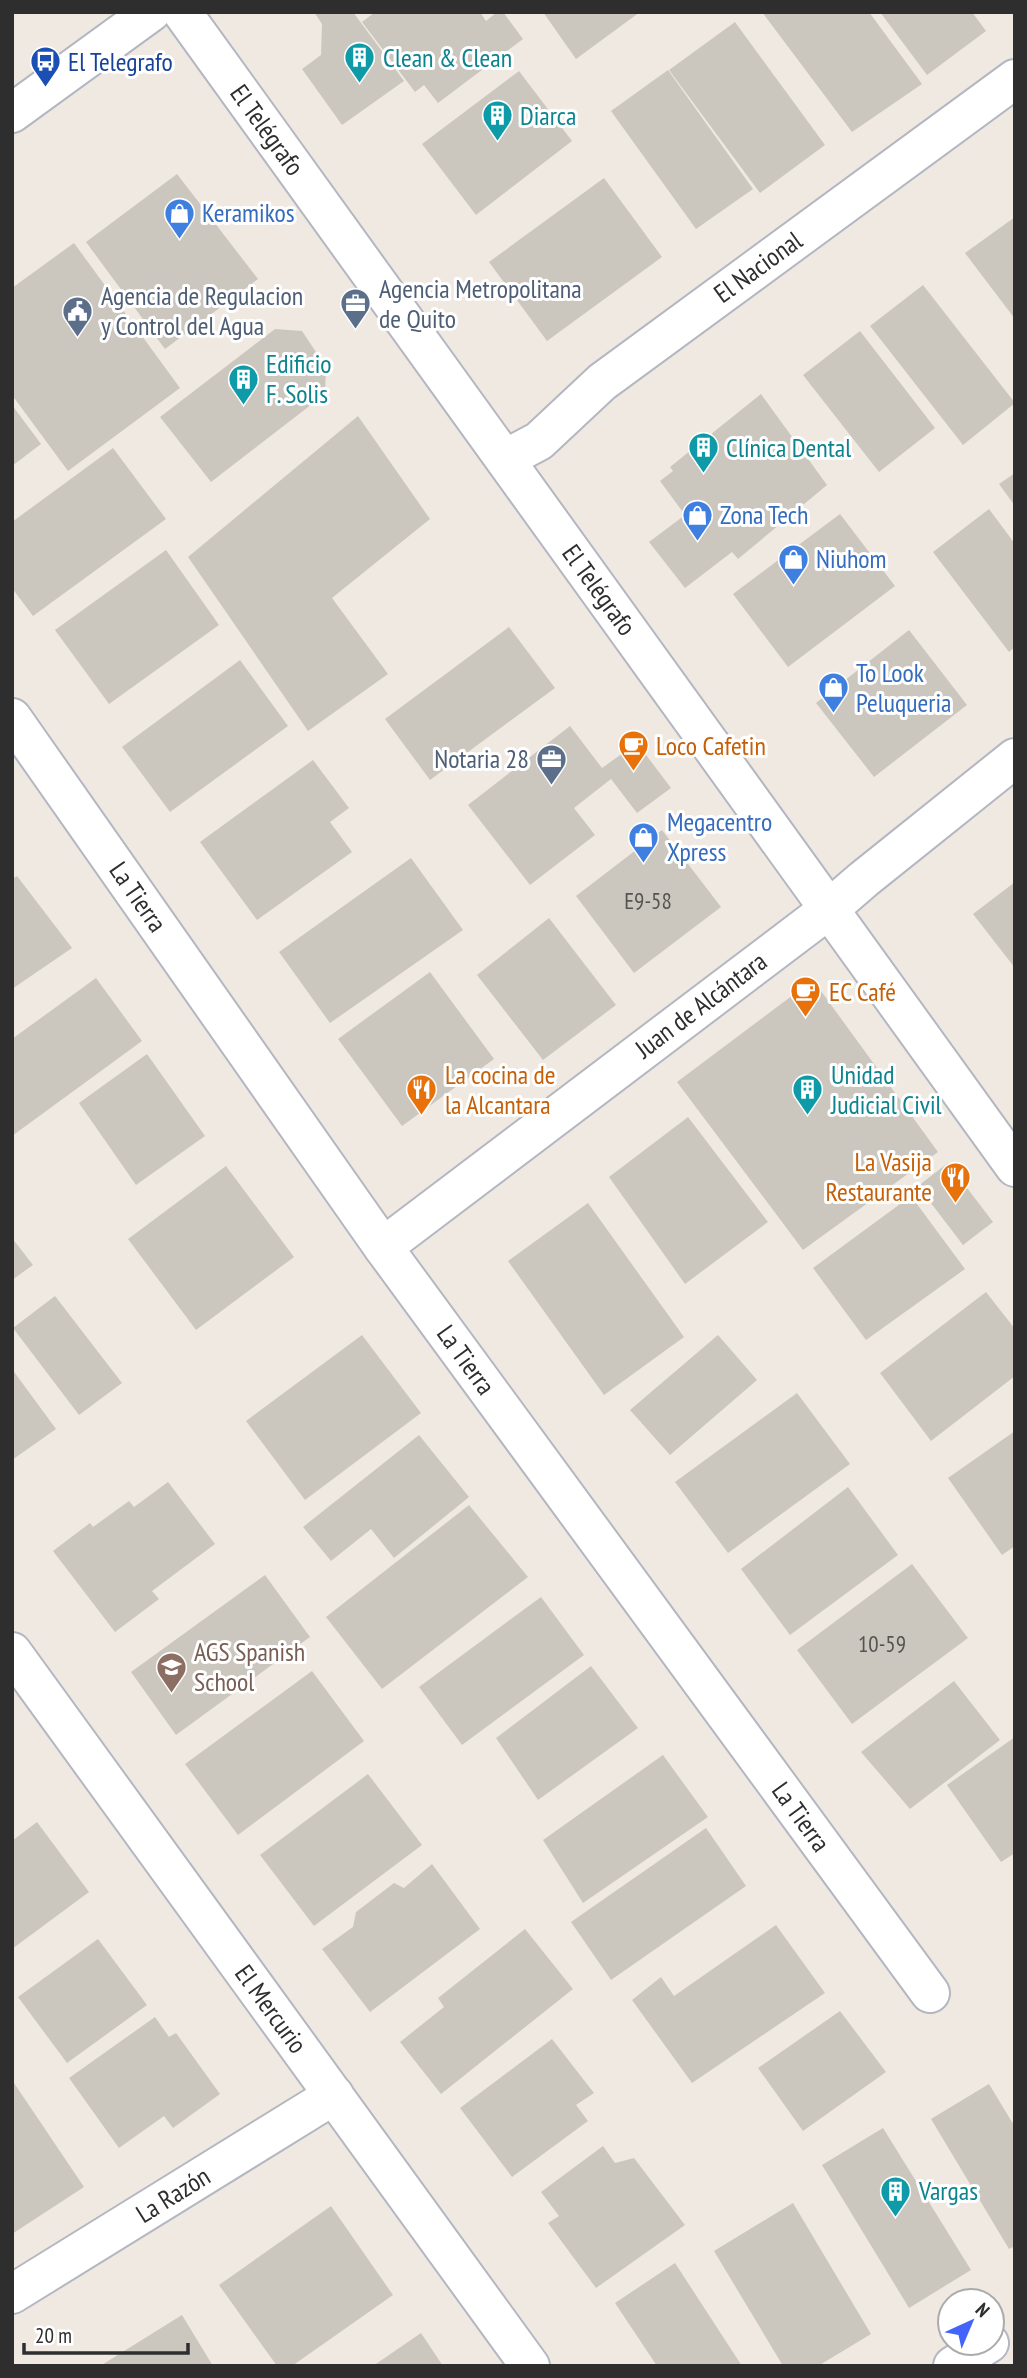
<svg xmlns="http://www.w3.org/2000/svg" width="1027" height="2378" viewBox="0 0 1027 2378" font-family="'PT Sans Narrow',sans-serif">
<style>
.building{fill:#cbc7bf}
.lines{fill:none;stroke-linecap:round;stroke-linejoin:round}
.street-casing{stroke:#b4b7c1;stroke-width:42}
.secondary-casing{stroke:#b4b7c1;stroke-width:42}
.street{stroke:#fff;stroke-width:38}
.secondary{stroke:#fff;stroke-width:38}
.labels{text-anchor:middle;stroke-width:6;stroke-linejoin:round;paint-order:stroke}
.number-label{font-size:23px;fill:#555452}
.culture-label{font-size:26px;fill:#0d838f;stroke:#fff;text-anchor:start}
.transit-label{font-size:26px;fill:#164399;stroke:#fff;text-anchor:start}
.street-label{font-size:26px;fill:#2e2e2e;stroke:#fff}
.shop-label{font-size:26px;fill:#366cbe;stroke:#fff;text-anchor:start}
.service-label{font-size:26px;fill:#4e5e75;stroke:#fff;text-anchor:start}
.food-label{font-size:26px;fill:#c56008;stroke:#fff;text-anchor:start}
.education-label{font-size:26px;fill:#785e54;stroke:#fff;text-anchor:start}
</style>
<rect width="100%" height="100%" fill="#efe9e1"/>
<g class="building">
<path d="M314,12H353L404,81L342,125L302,69L321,55L322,24Z"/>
<path d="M375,12H480L486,21L497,12H503L523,39L438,103L424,85L415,92L362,22Z"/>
<path d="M543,12H640L576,59Z"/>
<path d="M762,12H869L922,84L852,132Z"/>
<path d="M880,12H972L986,31L927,75Z"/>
<path d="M735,22L825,145L760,193L669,70Z"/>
<path d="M668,70L753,189L696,229L611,111Z"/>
<path d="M519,71L572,141L476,215L422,144Z"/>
<path d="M177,174L258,279L165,349L86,242Z"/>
<path d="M604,178L662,257L547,341L489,262Z"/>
<path d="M1015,217V319L965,253Z"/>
<path d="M74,243L180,388L68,471L12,395V288Z"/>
<path d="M923,285L1015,403L963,445L870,326Z"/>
<path d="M275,329L302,331L326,367L325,394L211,482L160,417Z"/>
<path d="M860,331L935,428L879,472L803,375Z"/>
<path d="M761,394L827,485L738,559L732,552L685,588L649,542L685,515L660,481L673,471L670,467Z"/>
<path d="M12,405L41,444L12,466Z"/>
<path d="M358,416L430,519L332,598L388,674L308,731L188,557Z"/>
<path d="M113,448L166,519L33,616L12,588V522Z"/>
<path d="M1015,473V506L999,484Z"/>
<path d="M989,509L1015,544V647L1009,652L933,552Z"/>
<path d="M840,514L895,586L788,667L733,594Z"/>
<path d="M166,550L219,625L109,704L55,630Z"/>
<path d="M509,627L555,688L430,780L385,719Z"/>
<path d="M909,630L967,705L874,777L816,703Z"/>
<path d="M240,660L288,726L170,812L122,747Z"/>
<path d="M570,726L602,768L637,743L671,788L637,813L611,779L574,808L595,835L530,885L468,805Z"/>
<path d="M313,760L349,808L330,822L352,852L257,920L200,842Z"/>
<path d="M662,830L721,907L634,973L576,896Z"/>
<path d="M411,858L463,930L330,1023L279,952Z"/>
<path d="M17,876L72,948L12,989V879Z"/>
<path d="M1015,882V968L973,914Z"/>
<path d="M549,918L616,1005L543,1060L477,975Z"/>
<path d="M430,972L494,1059L402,1126L338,1039Z"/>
<path d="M96,978L142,1041L12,1136V1039Z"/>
<path d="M813,980L938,1152L803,1250L677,1082Z"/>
<path d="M147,1054L205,1136L136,1185L79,1103Z"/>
<path d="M688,1117L768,1222L685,1284L609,1177Z"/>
<path d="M948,1163L993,1222L963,1245L918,1186Z"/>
<path d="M226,1166L294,1257L196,1330L128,1239Z"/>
<path d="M911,1196L965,1269L866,1340L813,1268Z"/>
<path d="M588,1203L684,1337L604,1395L508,1261Z"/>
<path d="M12,1238L33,1265L12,1280Z"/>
<path d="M986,1292L1015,1329V1376L931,1441L880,1373Z"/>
<path d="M55,1296L122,1383L79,1415L13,1328Z"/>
<path d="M362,1335L421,1413L305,1500L246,1421Z"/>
<path d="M718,1335L757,1380L670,1455L630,1410Z"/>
<path d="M12,1369L56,1429L12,1460Z"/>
<path d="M797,1393L850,1464L728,1553L675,1482Z"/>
<path d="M1015,1431V1546L1002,1555L948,1478Z"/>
<path d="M419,1435L469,1497L394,1558L371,1529L331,1561L303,1527Z"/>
<path d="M168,1482L215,1544L152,1591L159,1599L115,1632L53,1551L90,1523L93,1527L129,1501L134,1507Z"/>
<path d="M848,1487L898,1555L790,1635L741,1569Z"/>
<path d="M469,1505L528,1577L382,1689L326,1617Z"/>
<path d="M912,1564L968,1638L852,1724L797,1650Z"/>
<path d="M265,1575L310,1637L176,1735L131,1672Z"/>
<path d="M541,1597L584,1655L462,1745L419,1687Z"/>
<path d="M591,1666L638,1728L538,1800L496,1738Z"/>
<path d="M312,1671L364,1741L238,1835L185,1764Z"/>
<path d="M954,1681L1000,1740L910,1809L861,1752Z"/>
<path d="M1015,1737V1853L1001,1862L947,1785Z"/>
<path d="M663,1755L708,1817L583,1903L543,1840Z"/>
<path d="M368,1774L422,1845L314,1926L260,1855Z"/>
<path d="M37,1822L89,1892L12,1949V1841Z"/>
<path d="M706,1828L746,1886L611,1980L571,1922Z"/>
<path d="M432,1864L480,1929L370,2012L322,1949L353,1927L356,1912L394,1883L404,1888Z"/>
<path d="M776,1925L825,1993L692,2083L632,2000L661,1977L674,1996Z"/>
<path d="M525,1929L573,1989L441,2094L400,2042L444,2007L438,1998Z"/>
<path d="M98,1939L147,2005L67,2063L18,1997Z"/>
<path d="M840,2011L886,2072L803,2131L758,2068Z"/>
<path d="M155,2017L169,2037L176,2033L220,2094L173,2128L164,2116L119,2148L69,2078Z"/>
<path d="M552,2039L594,2093L576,2105L588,2121L512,2177L460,2108Z"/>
<path d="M12,2080L84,2187L12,2234Z"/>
<path d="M989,2084L1015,2127V2246L1009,2249L931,2119Z"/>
<path d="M883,2128L971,2270L909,2308L822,2165Z"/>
<path d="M603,2146L615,2163L634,2158L685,2225L596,2288L548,2223L559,2216L541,2192Z"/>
<path d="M793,2203L871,2334L818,2366H783L714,2251Z"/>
<path d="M331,2206L393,2295L292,2366H277L219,2285Z"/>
<path d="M675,2263L742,2366H657L615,2303Z"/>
<path d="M182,2315L213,2366H100Z"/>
<path d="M421,2333L443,2366H373Z"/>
</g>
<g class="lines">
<defs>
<g id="street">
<path d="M182,12L1015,1167"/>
<path d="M505,459L539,441L602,382L1015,79"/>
<path d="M12,718L383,1247L930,1993"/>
<path d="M383,1247L828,910L864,879L1015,758"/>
<path d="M12,1652L530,2366"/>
<path d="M12,2294L334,2095"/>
<path d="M953,2366L989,2343"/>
</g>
<path id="secondary" d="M12,113L151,12"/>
</defs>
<use href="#street" class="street-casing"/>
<use href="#secondary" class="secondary-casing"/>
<use href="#street" class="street"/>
<use href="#secondary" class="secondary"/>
</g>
<defs>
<symbol id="building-pin" viewBox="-11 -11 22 30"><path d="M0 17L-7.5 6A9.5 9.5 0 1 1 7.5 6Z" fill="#0f9aa8" stroke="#fff"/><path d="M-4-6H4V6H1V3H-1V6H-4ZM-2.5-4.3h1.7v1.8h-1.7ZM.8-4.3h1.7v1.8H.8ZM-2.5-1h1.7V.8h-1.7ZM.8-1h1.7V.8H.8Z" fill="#fff"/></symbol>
<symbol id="bus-pin" viewBox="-11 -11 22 30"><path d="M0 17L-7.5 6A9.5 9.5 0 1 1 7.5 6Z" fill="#1a4fb4" stroke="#fff"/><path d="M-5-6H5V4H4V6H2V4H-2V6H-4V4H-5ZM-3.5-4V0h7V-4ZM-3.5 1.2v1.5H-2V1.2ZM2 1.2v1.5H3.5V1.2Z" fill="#fff"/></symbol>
<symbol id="shop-pin" viewBox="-11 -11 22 30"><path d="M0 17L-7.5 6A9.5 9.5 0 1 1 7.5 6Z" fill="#3f7fe0" stroke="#fff"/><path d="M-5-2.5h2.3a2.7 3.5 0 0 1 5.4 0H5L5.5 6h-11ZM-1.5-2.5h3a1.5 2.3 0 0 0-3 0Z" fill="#fff"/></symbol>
<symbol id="office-pin" viewBox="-11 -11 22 30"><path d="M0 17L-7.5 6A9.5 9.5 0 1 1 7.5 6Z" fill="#5c6f8a" stroke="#fff"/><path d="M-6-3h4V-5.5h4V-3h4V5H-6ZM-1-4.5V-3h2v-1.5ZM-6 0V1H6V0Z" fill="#fff"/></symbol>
<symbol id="civic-pin" viewBox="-11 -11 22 30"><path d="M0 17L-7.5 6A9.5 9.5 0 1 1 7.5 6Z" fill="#5c6f8a" stroke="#fff"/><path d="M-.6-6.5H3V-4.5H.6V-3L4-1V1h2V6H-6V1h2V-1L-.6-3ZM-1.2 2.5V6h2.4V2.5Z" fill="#fff"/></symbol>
<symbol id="cafe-pin" viewBox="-11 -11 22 30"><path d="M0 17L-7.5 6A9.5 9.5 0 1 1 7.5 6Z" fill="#e8710a" stroke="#fff"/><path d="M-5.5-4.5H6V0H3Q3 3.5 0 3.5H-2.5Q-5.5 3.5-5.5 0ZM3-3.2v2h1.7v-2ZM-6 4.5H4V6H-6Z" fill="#fff"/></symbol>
<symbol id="restaurant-pin" viewBox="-11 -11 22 30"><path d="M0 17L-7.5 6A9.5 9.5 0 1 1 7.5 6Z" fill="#e8710a" stroke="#fff"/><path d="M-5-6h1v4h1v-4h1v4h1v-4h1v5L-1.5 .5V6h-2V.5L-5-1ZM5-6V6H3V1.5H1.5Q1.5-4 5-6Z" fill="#fff"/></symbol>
<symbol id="school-pin" viewBox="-11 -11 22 30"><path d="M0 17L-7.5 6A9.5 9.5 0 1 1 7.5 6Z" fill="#8d6e63" stroke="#fff"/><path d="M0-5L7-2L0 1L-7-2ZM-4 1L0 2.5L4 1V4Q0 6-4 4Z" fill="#fff"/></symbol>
</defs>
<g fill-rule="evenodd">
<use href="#building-pin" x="342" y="40" width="35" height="47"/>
<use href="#bus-pin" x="28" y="44" width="35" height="47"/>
<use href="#building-pin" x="480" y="98" width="35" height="47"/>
<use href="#shop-pin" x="162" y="196" width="35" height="47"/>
<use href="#office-pin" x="338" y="286" width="35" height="47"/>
<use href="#civic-pin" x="60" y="294" width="35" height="47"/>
<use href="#building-pin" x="226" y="362" width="35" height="47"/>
<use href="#building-pin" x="686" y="430" width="35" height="47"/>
<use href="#shop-pin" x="680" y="498" width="35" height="47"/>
<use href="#shop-pin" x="776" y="542" width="35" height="47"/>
<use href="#shop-pin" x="816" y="670" width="35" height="47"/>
<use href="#cafe-pin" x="616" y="728" width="35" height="47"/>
<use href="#office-pin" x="534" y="742" width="35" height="47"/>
<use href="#shop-pin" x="626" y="820" width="35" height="47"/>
<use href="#cafe-pin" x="788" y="974" width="35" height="47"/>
<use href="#restaurant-pin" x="404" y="1072" width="35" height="47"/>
<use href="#building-pin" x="790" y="1072" width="35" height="47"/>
<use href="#restaurant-pin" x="938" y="1160" width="35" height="47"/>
<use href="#school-pin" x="154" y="1650" width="35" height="47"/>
<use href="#building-pin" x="878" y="2174" width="35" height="47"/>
</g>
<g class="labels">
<g class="number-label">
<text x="648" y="909">E9-58</text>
<text x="882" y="1652">10-59</text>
</g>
<g class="culture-label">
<text x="383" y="67">Clean &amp; Clean</text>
<text x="520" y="125">Diarca</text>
<text x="266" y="373">Edificio<tspan x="266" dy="30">F. Solis</tspan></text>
<text x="726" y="457">Clínica Dental</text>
<text x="831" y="1084">Unidad<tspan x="831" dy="30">Judicial Civil</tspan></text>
<text x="919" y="2200">Vargas</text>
</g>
<g class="transit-label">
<text x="68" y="71">El Telegrafo</text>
</g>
<g class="street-label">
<text transform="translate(267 130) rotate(54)" y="9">El Telégrafo</text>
<text transform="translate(758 267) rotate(-36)" y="9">El Nacional</text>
<text transform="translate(599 590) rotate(54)" y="9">El Telégrafo</text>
<text transform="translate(138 897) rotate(55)" y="9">La Tierra</text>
<text transform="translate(701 1005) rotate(-37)" y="9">Juan de Alcántara</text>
<text transform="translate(466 1360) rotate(54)" y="9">La Tierra</text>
<text transform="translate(801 1817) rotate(54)" y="9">La Tierra</text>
<text transform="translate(271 2009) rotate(54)" y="9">El Mercurio</text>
<text transform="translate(173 2195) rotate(-32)" y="9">La Razón</text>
</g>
<g class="shop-label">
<text x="202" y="222">Keramikos</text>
<text x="720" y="524">Zona Tech</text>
<text x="816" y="568">Niuhom</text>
<text x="856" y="682">To Look<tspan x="856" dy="30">Peluqueria</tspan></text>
<text x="667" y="831">Megacentro<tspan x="667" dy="30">Xpress</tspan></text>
</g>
<g class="service-label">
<text x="379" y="298">Agencia Metropolitana<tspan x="379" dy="30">de Quito</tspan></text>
<text x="101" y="305">Agencia de Regulacion<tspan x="101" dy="30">y Control del Agua</tspan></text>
<text x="529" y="768" text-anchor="end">Notaria 28</text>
</g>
<g class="food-label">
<text x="656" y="755">Loco Cafetin</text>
<text x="829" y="1001">EC Café</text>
<text x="445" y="1084">La cocina de<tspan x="445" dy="30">la Alcantara</tspan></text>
<text x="932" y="1171" text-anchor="end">La Vasija<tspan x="932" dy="30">Restaurante</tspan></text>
</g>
<g class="education-label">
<text x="194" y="1661">AGS Spanish<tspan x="194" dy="30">School</tspan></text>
</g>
</g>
<rect width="1027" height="2378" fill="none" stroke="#2e2e2e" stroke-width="28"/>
<g transform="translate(971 2322) rotate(44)"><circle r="33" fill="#ffffff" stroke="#ababab" stroke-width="2"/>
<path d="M0-5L12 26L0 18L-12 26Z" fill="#4264fb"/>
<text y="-10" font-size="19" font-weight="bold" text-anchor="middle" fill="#2e2e2e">N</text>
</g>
<path d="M24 2343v10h164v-10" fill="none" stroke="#2e2e2e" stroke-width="3.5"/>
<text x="35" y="2343" font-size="21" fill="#2e2e2e" stroke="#ffffff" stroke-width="5" paint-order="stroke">20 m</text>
</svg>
